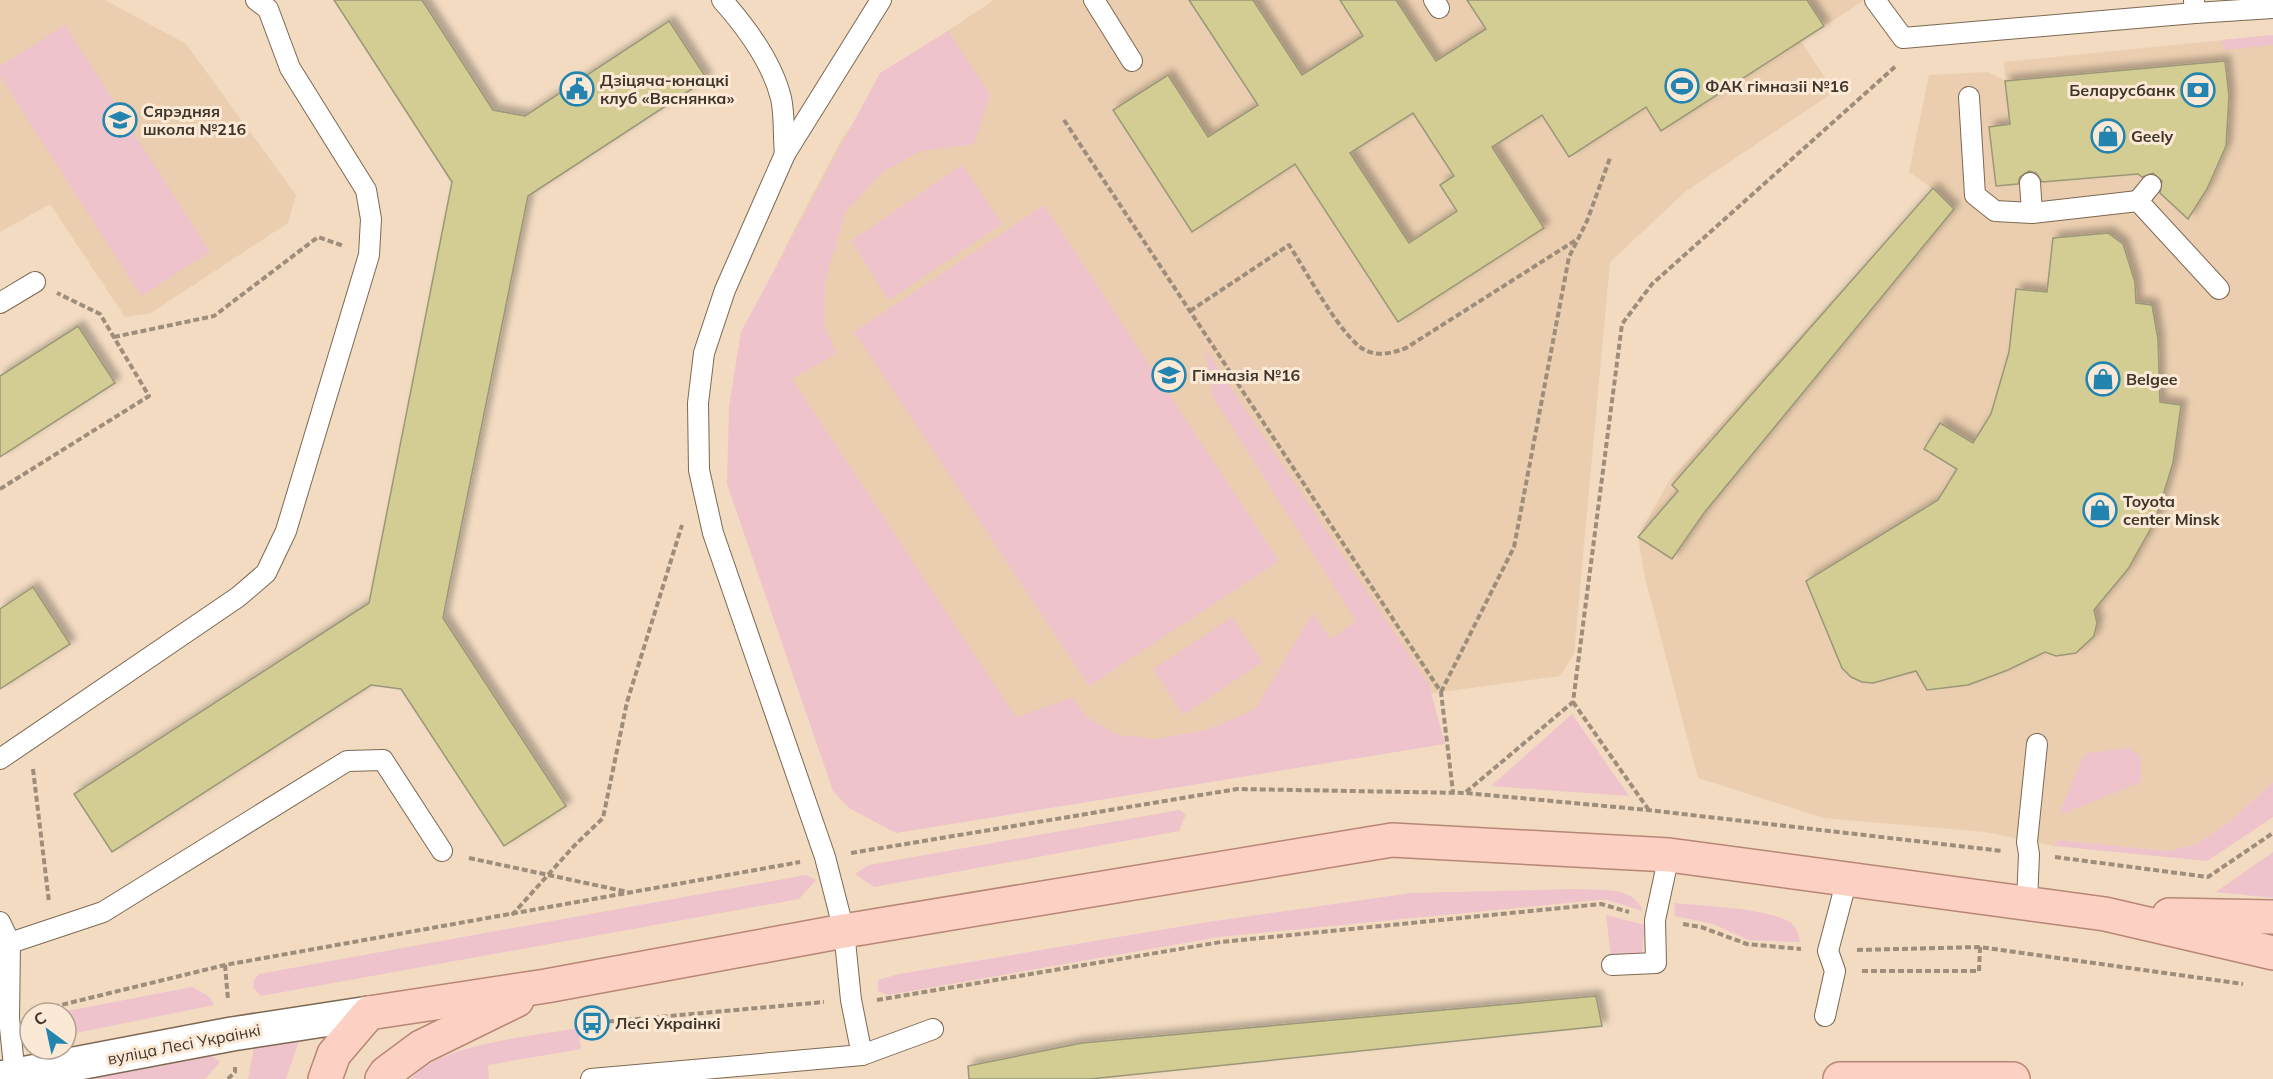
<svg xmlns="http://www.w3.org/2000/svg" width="2273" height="1079" viewBox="0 0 2273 1079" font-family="Mulish,sans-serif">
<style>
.built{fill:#eaceaf}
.green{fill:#eec3cc}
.building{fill:#d3cd94;stroke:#9b9779;stroke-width:1.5;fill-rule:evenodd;filter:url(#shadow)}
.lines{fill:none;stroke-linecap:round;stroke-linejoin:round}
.lane-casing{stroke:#7d6852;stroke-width:22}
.secondary-casing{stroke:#7d6852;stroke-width:36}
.primary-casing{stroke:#b88674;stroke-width:36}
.path{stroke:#9e8d7b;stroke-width:4;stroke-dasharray:6 3;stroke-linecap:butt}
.lane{stroke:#fff;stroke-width:20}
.secondary{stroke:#fff;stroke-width:33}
.primary{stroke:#fcd0c3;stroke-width:33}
.labels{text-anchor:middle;stroke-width:6;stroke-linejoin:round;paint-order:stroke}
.poi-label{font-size:16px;font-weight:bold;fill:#3e352b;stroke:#fce9d5;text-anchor:start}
.street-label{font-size:16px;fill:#3e352b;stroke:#fce9d5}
</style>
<defs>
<filter id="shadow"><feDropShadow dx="5.5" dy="-5.5" stdDeviation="3" flood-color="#0004"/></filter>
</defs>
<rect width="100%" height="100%" fill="#f2dbc1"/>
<g class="built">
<path d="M0,0H105L186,44L296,195L288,223L151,313L125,317L50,204L0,232Z"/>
<path d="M994,0H1865L1801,41L1834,92L1685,192L1610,262L1574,654L1560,676L1441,692L843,800L744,336L790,238L843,137L898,64Z"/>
<path d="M2273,35V782L2227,824L2196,844L2168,851L2058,840L2054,846L1985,832L1824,818L1698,778L1645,578L1638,537L1669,481L1933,189L1909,172L1929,75L1988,72L2006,81L2004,62Z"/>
</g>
<g class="green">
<path d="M65,25L210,252L141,296L0,76V66Z"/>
<path d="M948,31L990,95L974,144L921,151L884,171L846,211L825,281L824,327L837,353L792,379L1016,717L1072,698L1087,717L1118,735L1156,739L1207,730L1255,709L1313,613L1331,639L1356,621L1212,396L1205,348L1429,685L1445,744L896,833L849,808L833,791L727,484L729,406L741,332L880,73Z"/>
<path d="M2273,35V45L2224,50L2222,40Z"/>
<path d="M962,165L1002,224L889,300L851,241Z"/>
<path d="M1044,205L1279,561L1089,686L854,332Z"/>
<path d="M1232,617L1262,662L1183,715L1153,669Z"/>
<path d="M1572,714L1629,796L1491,786Z"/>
<path d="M2129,748L2140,756L2141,782L2063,814L2061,810L2082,758L2087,753Z"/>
<path d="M2273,782V817L2207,861L2054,846L2058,840L2168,851L2196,844L2227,824Z"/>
<path d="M1179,810L1186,814L1179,831L874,887L855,874L869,865Z"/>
<path d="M2273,852V898L2216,892Z"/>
<path d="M806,875L816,880L799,899L261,996L253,987L254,980L259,974Z"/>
<path d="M1576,889C1600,891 1633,885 1643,911L1607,900H1597L1219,937L888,995L878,991V980L899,974L1208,922L1411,893Z"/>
<path d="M1674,903C1704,906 1760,908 1786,920C1796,924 1798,933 1800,942L1748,940L1713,924L1675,916Z"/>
<path d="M1606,915L1645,925L1642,954L1611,958Z"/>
<path d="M192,987L210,997L214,1005L66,1035V1013H57Z"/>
<path d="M578,1028L581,1049L488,1065L489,1079H411C438,1044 534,1036 578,1028Z"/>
<path d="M300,1038L286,1079H248L254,1047Z"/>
<path d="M210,1054L220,1062L205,1079H90Z"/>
</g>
<g class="building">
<path d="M334,0H422L493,110L525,116L669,21L707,79L528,196L448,592L443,618L566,806L504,846L401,689L371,685L112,852L74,794L369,603L452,182Z"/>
<path d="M1189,0H1253L1302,75L1363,36L1340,0H1396L1436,61L1486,29L1467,0H1807L1824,26L1661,131L1646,107L1569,157L1542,115L1492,147L1544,228L1398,322L1295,164L1192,232L1113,110L1168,75L1208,137L1258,105ZM1413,113L1454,176L1440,185L1457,211L1409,243L1350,153Z"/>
<path d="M2225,61L2229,96L2226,146L2207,189L2188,219L2160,193L2162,181L2153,173L2142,177L2138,174L2042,182L2036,173L2029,171L2020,177L2018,184L1996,186L1989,127L2010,124L2005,81Z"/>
<path d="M1933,188L1954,209L1704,513L1672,559L1638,537L1678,491L1672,485Z"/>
<path d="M2108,233L2123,244L2135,282L2136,303L2152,305L2158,339L2160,402L2181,405L2173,463L2155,521L2128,569L2094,610L2097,623L2094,636L2076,653L2056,656L2045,652L2008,670L1968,685L1927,690L1916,671L1873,683L1862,682L1851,677L1842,668L1806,581L1938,500L1957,469L1924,449L1940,423L1973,443L1991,414L2009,352L2016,289L2047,292L2053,238Z"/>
<path d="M78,326L115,383L0,457V376Z"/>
<path d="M33,587L70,644L0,689V609Z"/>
<path d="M1596,996L1602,1026L1090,1079H969L968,1066L1082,1043Z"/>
</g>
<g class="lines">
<defs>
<g id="lane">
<path d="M722,0C746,27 772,62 781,98C785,116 783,136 785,154"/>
<path d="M881,0L785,154L725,290L704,353L698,403L699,470L713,533L825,857L844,931L851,1000L862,1055L933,1029"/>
<path d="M1094,0L1132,61"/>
<path d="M1434,0L1439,8"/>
<path d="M1875,0L1903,38L2195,13"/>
<path d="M2194,1L2195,13L2273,8"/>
<path d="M1969,97L1975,195L1995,211L2032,213"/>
<path d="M2030,183L2032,213L2138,201L2219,289"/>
<path d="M2138,201L2151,185"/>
<path d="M0,303L35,282"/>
<path d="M0,759L238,597L266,573L286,531L369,255L371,219L366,190L290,68L268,9L256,0"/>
<path d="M2027,902L2029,854L2027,842L2037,744"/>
<path d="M0,922L10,943L9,1018L15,1076"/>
<path d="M10,943L103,912L347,761L383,760L442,851"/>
<path d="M1612,965L1656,963L1655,920L1669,855"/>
<path d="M1825,1016L1835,971L1828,951L1847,879"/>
<path d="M591,1079L862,1055"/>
</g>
<path id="secondary" d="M0,1078L232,1034L369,1013"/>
<g id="primary">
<path d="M2169,915L2273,917"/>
<path d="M325,1079L334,1054L369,1013L546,986L844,931L1392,840L1669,855L2105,914L2273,953"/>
<path d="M382,1079L386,1073L421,1047L517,1000"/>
<path d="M1840,1079H2013"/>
</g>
</defs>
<use href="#lane" class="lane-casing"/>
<use href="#secondary" class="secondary-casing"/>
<use href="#primary" class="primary-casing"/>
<g class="path">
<path d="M1064,120L1441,692L1453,792"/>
<path d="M1190,311L1289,245C1305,269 1342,339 1365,350C1379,357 1392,353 1406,348L1576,240"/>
<path d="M114,337L214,316L318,237L344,246"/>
<path d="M0,489L149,396L100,314L57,293"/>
<path d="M1441,692L1514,547L1569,257L1587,221L1610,158"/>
<path d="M1573,702L1648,809"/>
<path d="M33,769L49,902"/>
<path d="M1466,792L1573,702L1622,324L1652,284L1897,65"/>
<path d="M851,853L1237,789L1466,793L1648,810L2002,851"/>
<path d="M2055,857L2208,877L2273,833"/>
<path d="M469,858L628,892"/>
<path d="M512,915L574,846L603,818L627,702L682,525"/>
<path d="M1683,924L1701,927L1747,944L1801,949"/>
<path d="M1857,950L1980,947L2243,984"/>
<path d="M225,965L228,1000"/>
<path d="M1862,971H1979L1980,947"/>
<path d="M877,1000L1221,942L1601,904L1629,912"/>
<path d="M36,1011L225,965L800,862"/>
<path d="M591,1012L592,1023L824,1002"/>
<path d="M228,1079L235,1072V1067"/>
</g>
<use href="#lane" class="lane"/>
<use href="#secondary" class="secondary"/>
<use href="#primary" class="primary"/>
</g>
<defs>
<symbol id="stadium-ring" viewBox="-11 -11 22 22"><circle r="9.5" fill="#fce9d5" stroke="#2384af" stroke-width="1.5"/><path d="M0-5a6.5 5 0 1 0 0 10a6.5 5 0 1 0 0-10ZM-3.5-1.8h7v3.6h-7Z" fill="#2384af"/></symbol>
<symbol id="civic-ring" viewBox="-11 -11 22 22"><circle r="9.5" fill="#fce9d5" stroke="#2384af" stroke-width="1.5"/><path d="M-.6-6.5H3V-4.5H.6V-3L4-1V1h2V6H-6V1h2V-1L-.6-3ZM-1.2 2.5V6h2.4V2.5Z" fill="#2384af"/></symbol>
<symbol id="bank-ring" viewBox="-11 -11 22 22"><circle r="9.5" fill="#fce9d5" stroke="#2384af" stroke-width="1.5"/><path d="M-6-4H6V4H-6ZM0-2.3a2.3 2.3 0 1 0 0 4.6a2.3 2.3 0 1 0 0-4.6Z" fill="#2384af"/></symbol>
<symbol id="school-ring" viewBox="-11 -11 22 22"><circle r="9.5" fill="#fce9d5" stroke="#2384af" stroke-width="1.5"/><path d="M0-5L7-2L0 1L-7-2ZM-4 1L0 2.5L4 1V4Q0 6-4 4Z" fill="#2384af"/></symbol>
<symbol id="shop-ring" viewBox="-11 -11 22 22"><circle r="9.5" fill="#fce9d5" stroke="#2384af" stroke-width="1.5"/><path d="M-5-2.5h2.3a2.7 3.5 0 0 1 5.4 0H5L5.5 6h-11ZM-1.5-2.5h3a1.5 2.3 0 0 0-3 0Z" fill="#2384af"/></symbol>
<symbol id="bus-ring" viewBox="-11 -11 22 22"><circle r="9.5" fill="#fce9d5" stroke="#2384af" stroke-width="1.5"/><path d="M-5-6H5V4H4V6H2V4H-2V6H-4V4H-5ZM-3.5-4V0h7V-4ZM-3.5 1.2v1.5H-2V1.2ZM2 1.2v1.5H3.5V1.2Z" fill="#2384af"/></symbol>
</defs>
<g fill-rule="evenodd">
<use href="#stadium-ring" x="1663" y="67" width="38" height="38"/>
<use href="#civic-ring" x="558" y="70" width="38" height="38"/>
<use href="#bank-ring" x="2179" y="71" width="38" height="38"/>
<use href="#school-ring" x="101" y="101" width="38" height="38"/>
<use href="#shop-ring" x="2089" y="117" width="38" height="38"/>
<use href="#school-ring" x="1150" y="356" width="38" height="38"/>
<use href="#shop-ring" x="2084" y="360" width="38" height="38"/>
<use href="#shop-ring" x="2081" y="491" width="38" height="38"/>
<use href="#bus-ring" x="573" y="1004" width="38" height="38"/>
</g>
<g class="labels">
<g class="poi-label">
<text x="600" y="86">Дзіцяча-юнацкі<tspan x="600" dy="18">клуб «Вяснянка»</tspan></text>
<text x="1705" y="92">ФАК гімназіі №16</text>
<text x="2175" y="96" text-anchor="end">Беларусбанк</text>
<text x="143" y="117">Сярэдняя<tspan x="143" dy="18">школа №216</tspan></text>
<text x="2131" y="142">Geely</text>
<text x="1192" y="381">Гімназія №16</text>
<text x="2126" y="385">Belgee</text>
<text x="2123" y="507">Toyota<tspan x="2123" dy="18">center Minsk</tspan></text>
<text x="615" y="1029">Лесі Украінкі</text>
</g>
<g class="street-label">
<text transform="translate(184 1044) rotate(-11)" y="6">вуліца Лесі Украінкі</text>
</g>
</g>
<g transform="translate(48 1031) rotate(327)"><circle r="28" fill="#fce9d5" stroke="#b0a191" stroke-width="1.5"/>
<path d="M0-4.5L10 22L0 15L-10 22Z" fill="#2384af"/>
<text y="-9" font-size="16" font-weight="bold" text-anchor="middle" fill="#3e352b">С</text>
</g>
</svg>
